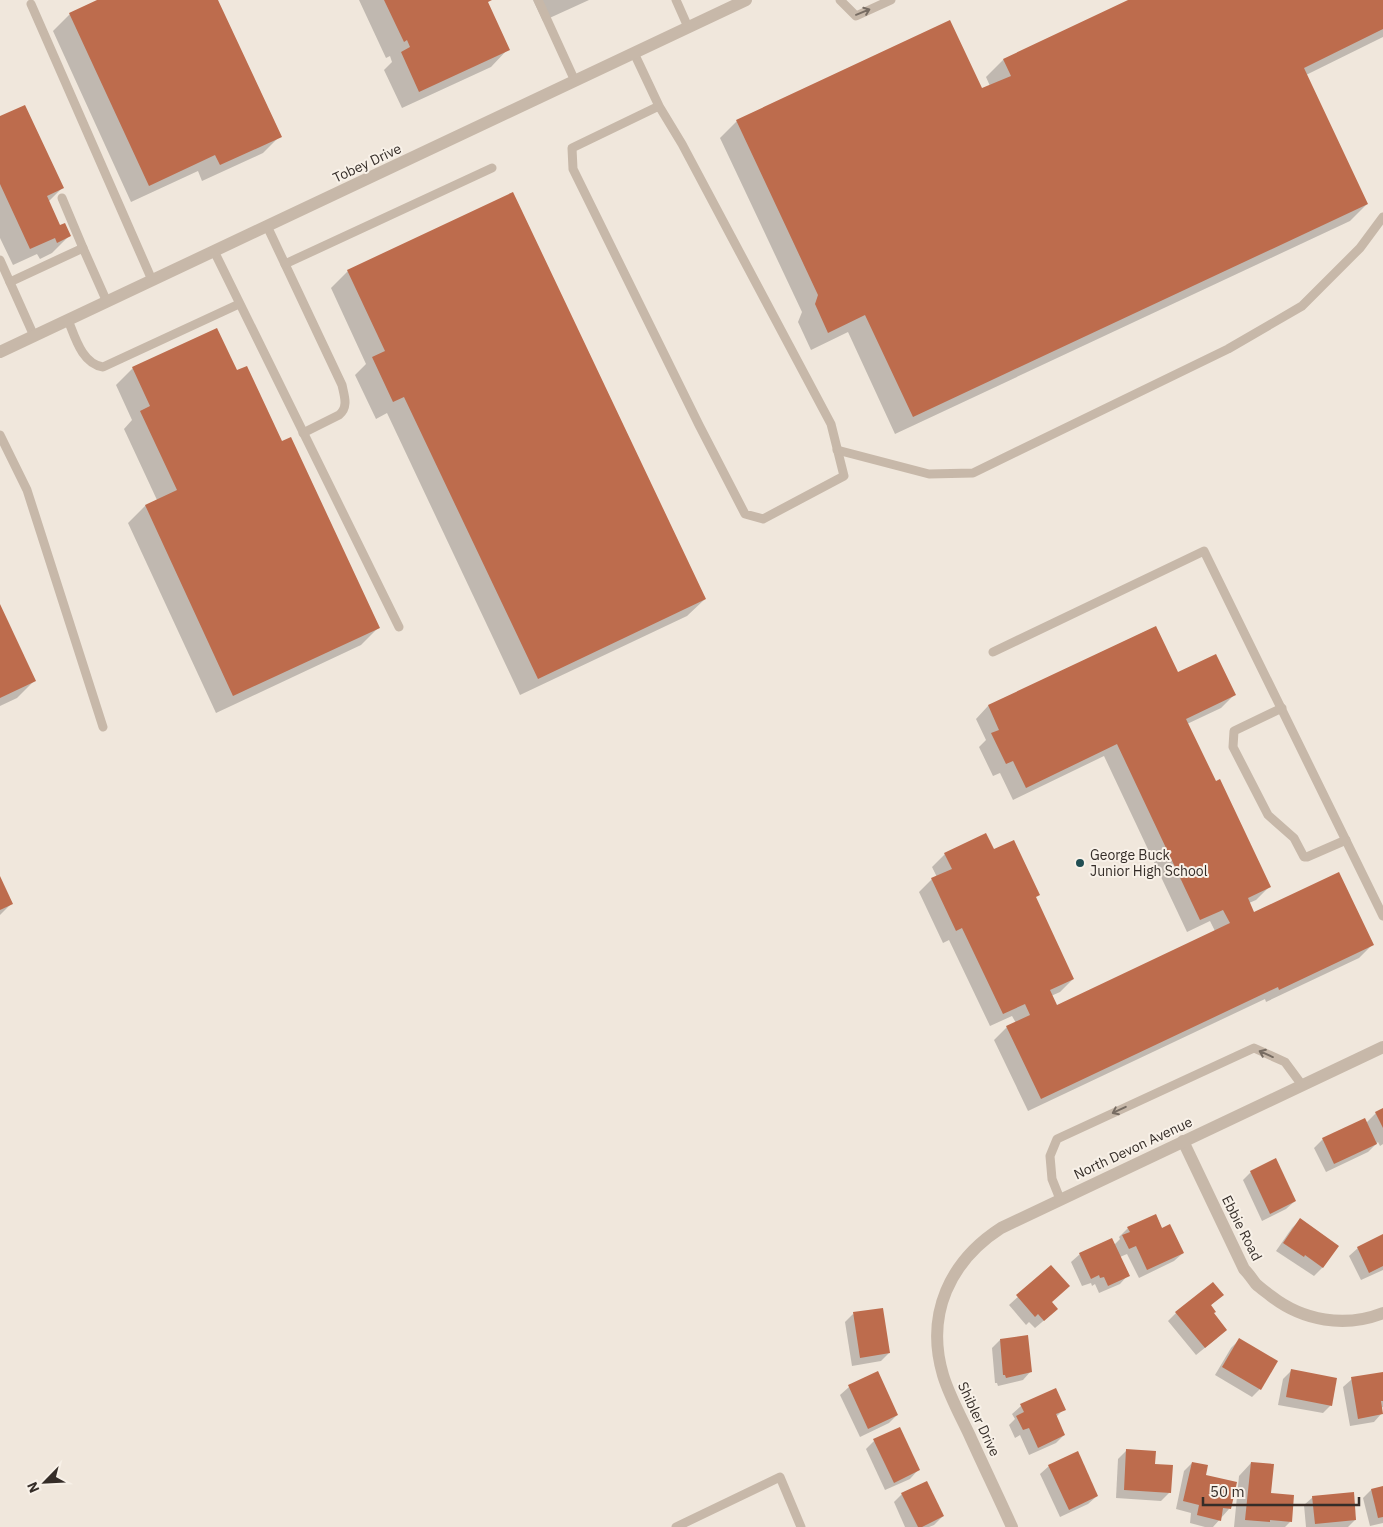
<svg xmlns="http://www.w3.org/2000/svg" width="1383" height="1527" viewBox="0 0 1383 1527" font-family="'IBM Plex Sans',sans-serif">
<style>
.shadow{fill:#0003}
.building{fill:#bd6c4d}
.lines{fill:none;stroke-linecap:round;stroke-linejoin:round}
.lane{stroke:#c7b8a9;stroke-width:9}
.street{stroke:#c7b8a9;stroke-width:12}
.oneway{stroke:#776c62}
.poi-dot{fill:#214e53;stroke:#f8f1e8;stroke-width:2}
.labels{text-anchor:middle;stroke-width:4;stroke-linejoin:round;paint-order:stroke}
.street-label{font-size:14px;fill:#352d28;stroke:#f8f1e8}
.poi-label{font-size:14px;fill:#352d28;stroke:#f8f1e8;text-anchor:start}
</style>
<rect width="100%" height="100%" fill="#f0e7dc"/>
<g class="shadow">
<path d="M100,0H217L280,136L263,153L202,181L198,171L131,202L53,31L70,14Z"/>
<path d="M359,0H487L486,2L508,49L491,67L402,108L384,70L392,62L390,56L386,58Z"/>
<path d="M533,0H589L543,21Z"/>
<path d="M1131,0H1383V37L1306,75L1367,204L1350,221L895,434L848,332L811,350L798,322L802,312L720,138L737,121L981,90L990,86L986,77L1003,60Z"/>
<path d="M0,118L62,188L48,202L60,227L69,236L52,253L40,259L37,254L13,265L0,238Z"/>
<path d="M348,271L705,599L687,616L520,695L387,413L376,419L355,375L366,364L331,288Z"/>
<path d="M133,368L281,443L378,628L361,645L216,713L128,523L145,506L157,500L124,429L132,420L116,385Z"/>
<path d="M0,607L34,681L17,698L0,706Z"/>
<path d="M1155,627L1177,674L1234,695L1221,708L1187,724L1215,782L1269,887L1256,900L1249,903L1253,913L1372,945L1359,958L1266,1002L1265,999L1028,1111L994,1040L1007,1027L1016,1023L1012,1016L990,1026L949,940L943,943L919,892L932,879L937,877L932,867L945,854L993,851L1035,898L1073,979L1060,992L1051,996L1056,1007L1215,931L1210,921L1187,932L1104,756L1013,800L1000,773L993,776L979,747L986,740L976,719L988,706Z"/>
<path d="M0,879L12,903L0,915Z"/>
<path d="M1383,1110V1144L1380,1146L1378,1142L1368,1152L1326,1172L1314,1148L1323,1139L1366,1123L1376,1113Z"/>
<path d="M1251,1172L1295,1201L1286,1209L1262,1221L1243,1180Z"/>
<path d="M1156,1215L1162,1229L1183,1253L1174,1261L1139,1278L1127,1254L1120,1257L1128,1275L1120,1284L1099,1293L1095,1284L1092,1286L1091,1283L1082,1286L1071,1262L1080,1254L1114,1245L1120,1239L1119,1237L1128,1228Z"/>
<path d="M1300,1220L1337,1246L1322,1268L1314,1276L1276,1251L1292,1228Z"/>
<path d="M1383,1236V1270L1361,1280L1349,1256L1358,1248Z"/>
<path d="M1051,1267V1302L1048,1317L1035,1328L1029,1322L1026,1325L1009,1305Z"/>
<path d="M1222,1295L1210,1306L1217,1338L1196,1355L1168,1321L1176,1313Z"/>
<path d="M853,1314L889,1353L881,1361L852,1366L845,1322Z"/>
<path d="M1000,1340L1031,1371L1023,1380L998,1386L997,1383H995L992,1348Z"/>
<path d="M1239,1340L1260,1389L1252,1397L1215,1375L1231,1348Z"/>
<path d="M1291,1371L1331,1405L1323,1413L1278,1405L1283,1379Z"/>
<path d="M877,1373L897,1415L889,1423L860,1437L840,1395L849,1387Z"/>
<path d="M1383,1373V1407L1381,1408L1382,1413L1374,1422L1350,1426L1343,1387L1352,1379Z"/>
<path d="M1021,1406L1064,1409L1056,1417L1064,1435L1056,1443L1029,1455L1020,1435L1015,1438L1009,1425L1015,1419L1012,1414Z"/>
<path d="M874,1441L918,1470L910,1479L885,1490L866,1449Z"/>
<path d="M1127,1450L1154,1465L1170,1492L1161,1501L1116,1498L1118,1459Z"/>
<path d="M1192,1463L1205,1476L1229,1509L1213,1527H1205L1190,1523L1191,1513L1176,1509L1184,1471Z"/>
<path d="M1251,1463L1270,1494L1290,1522L1285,1527H1234L1239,1476Z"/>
<path d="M1049,1466L1097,1496L1088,1504L1060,1517L1040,1474Z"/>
<path d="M1383,1487V1523L1370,1526L1363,1498L1371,1490Z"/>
<path d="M902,1494L943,1516L934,1525L929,1527H905L894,1502Z"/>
<path d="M1313,1497L1355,1520L1348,1527H1306L1304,1505Z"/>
</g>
<g class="building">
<path d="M97,0H218L282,137L220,165L215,155L149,186L69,13Z"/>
<path d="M384,0H492L488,2L510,50L419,92L401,52L410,47L407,40L404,42Z"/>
<path d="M1128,0H1383V29L1304,68L1368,204L913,417L865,315L828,333L815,304L818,295L736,120L950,20L982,88L1011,76L1003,59Z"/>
<path d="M25,105L64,188L47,196L60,225L65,223L71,236L57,243L55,238L30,249L0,184V116Z"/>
<path d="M513,192L706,599L538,679L404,397L393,402L372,357L385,351L347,270Z"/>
<path d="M217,328L237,370L247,366L282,441L291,437L380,628L233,696L145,505L177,490L140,411L150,406L132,367Z"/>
<path d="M0,604L36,681L0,698Z"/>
<path d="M1156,626L1178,672L1216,654L1236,695L1186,719L1216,781L1220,779L1271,887L1248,898L1254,912L1339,872L1374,945L1279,990L1278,987L1041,1099L1006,1026L1030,1015L1025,1004L1003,1014L962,928L956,931L931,878L952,869L944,853L986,833L994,849L1014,840L1040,895L1036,897L1074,979L1050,990L1057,1005L1230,923L1223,910L1200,920L1117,744L1026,788L1013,761L1006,764L991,733L999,730L988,705Z"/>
<path d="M0,876L13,904L0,910Z"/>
<path d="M1383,1108V1128L1375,1112Z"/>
<path d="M1365,1118L1377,1144L1334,1164L1322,1138Z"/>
<path d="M1276,1158L1296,1201L1270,1214L1250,1171Z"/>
<path d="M1156,1214L1162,1228L1170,1224L1184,1253L1147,1270L1136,1246L1129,1249L1122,1235L1130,1232L1127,1227Z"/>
<path d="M1300,1218L1339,1246L1323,1268L1305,1255L1304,1257L1283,1243Z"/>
<path d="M1383,1234V1266L1369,1273L1357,1247Z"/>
<path d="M1112,1238L1130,1276L1108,1286L1104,1277L1100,1278L1099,1275L1091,1279L1079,1253Z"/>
<path d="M1051,1265L1070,1286L1052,1302L1058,1309L1044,1321L1038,1314L1035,1317L1016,1295Z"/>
<path d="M1213,1282L1224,1295L1211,1305L1216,1312L1214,1313L1227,1330L1205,1348L1175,1312Z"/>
<path d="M883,1308L890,1353L860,1358L853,1312Z"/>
<path d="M1028,1335L1032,1372L1006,1378L1005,1375H1003L1000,1339Z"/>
<path d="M1239,1338L1278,1361L1261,1390L1222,1367Z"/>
<path d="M1291,1369L1337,1378L1332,1406L1286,1397Z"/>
<path d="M878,1371L898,1415L868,1429L848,1385Z"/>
<path d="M1383,1372V1401H1381L1383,1414L1358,1419L1351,1377Z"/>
<path d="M1056,1388L1066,1410L1056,1414L1065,1435L1038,1448L1029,1428L1023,1430L1016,1416L1024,1412L1020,1404Z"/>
<path d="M900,1427L920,1470L894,1483L873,1439Z"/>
<path d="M1126,1449L1156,1451L1155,1464L1173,1465L1171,1493L1124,1490Z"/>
<path d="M1078,1451L1098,1496L1069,1510L1048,1465Z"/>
<path d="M1192,1462L1208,1465L1206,1475L1237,1482L1231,1509L1223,1508L1221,1521L1197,1515L1199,1505L1183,1501Z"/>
<path d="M1251,1462L1274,1464L1271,1493L1294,1495L1292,1522L1270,1520V1522L1245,1520Z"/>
<path d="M927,1481L944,1516L922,1527H918L901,1493Z"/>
<path d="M1383,1486V1517L1378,1518L1371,1489Z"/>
<path d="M1354,1492L1356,1520L1315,1524L1312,1496Z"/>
</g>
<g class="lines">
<g class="lane">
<path d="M538,0L575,81"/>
<path d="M676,0L688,27"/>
<path d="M840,0L856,16L891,0"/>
<path d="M31,4L152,280"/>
<path d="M634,53L659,106L572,148L573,169L699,425L745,514L763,519L844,476L831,424L682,144L659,106"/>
<path d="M62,198L83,248"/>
<path d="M267,226L342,385C344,395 349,407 339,415L303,433"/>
<path d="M214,251L399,627"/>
<path d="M0,260L34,336"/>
<path d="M285,264L492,168"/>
<path d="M10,282L83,248L107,302"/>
<path d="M68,320C75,337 82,364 103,367L239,304"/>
<path d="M0,435L27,490L103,727"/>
<path d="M837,450L929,474L973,473L1228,349L1302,306L1360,248L1383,217"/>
<path d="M993,652L1204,551L1383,916"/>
<path d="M1282,708L1234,731L1233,747L1268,815L1294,838L1304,857H1307L1346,840"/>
<path d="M1060,1199L1052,1179L1050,1156L1057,1139L1254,1048L1285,1062L1302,1085"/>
<path d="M676,1527L780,1477L801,1527"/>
</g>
<g class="street">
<path d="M0,352L746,0"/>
<path d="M1183,1141L1244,1269C1249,1274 1252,1279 1256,1284C1260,1288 1266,1292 1271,1296C1303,1321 1345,1328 1383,1313"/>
<path d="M1012,1527C998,1496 983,1465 969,1434C960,1415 949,1395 943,1375C925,1314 950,1261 1001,1228L1383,1047"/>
</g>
</g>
<defs><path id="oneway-shaft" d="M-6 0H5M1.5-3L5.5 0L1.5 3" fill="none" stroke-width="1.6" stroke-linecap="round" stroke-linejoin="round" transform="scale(1.25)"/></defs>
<g class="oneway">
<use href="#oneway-shaft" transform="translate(863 12) rotate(-22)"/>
<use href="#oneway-shaft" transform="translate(1266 1054) rotate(-156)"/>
<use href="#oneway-shaft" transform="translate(1119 1110) rotate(155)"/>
</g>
<circle class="poi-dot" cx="1080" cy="863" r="5"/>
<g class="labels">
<g class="street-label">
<text transform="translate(367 163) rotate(-25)" y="5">Tobey Drive</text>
<text transform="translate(1133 1148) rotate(-25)" y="5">North Devon Avenue</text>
<text transform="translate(1242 1228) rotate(63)" y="5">Ebbie Road</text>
<text transform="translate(979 1419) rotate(65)" y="5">Shibler Drive</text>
</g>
<g class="poi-label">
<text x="1090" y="860">George Buck<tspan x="1090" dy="16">Junior High School</tspan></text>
</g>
</g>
<g transform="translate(45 1482) rotate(246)" stroke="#f8f1e8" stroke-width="4" paint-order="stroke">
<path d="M0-4L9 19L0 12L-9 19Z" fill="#352d28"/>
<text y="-8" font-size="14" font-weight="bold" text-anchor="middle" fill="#352d28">N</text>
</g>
<path d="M1203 1497v8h156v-8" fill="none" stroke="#352d28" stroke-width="2.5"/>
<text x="1210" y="1497" font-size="15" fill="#352d28" stroke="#f8f1e8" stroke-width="4" paint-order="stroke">50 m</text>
</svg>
